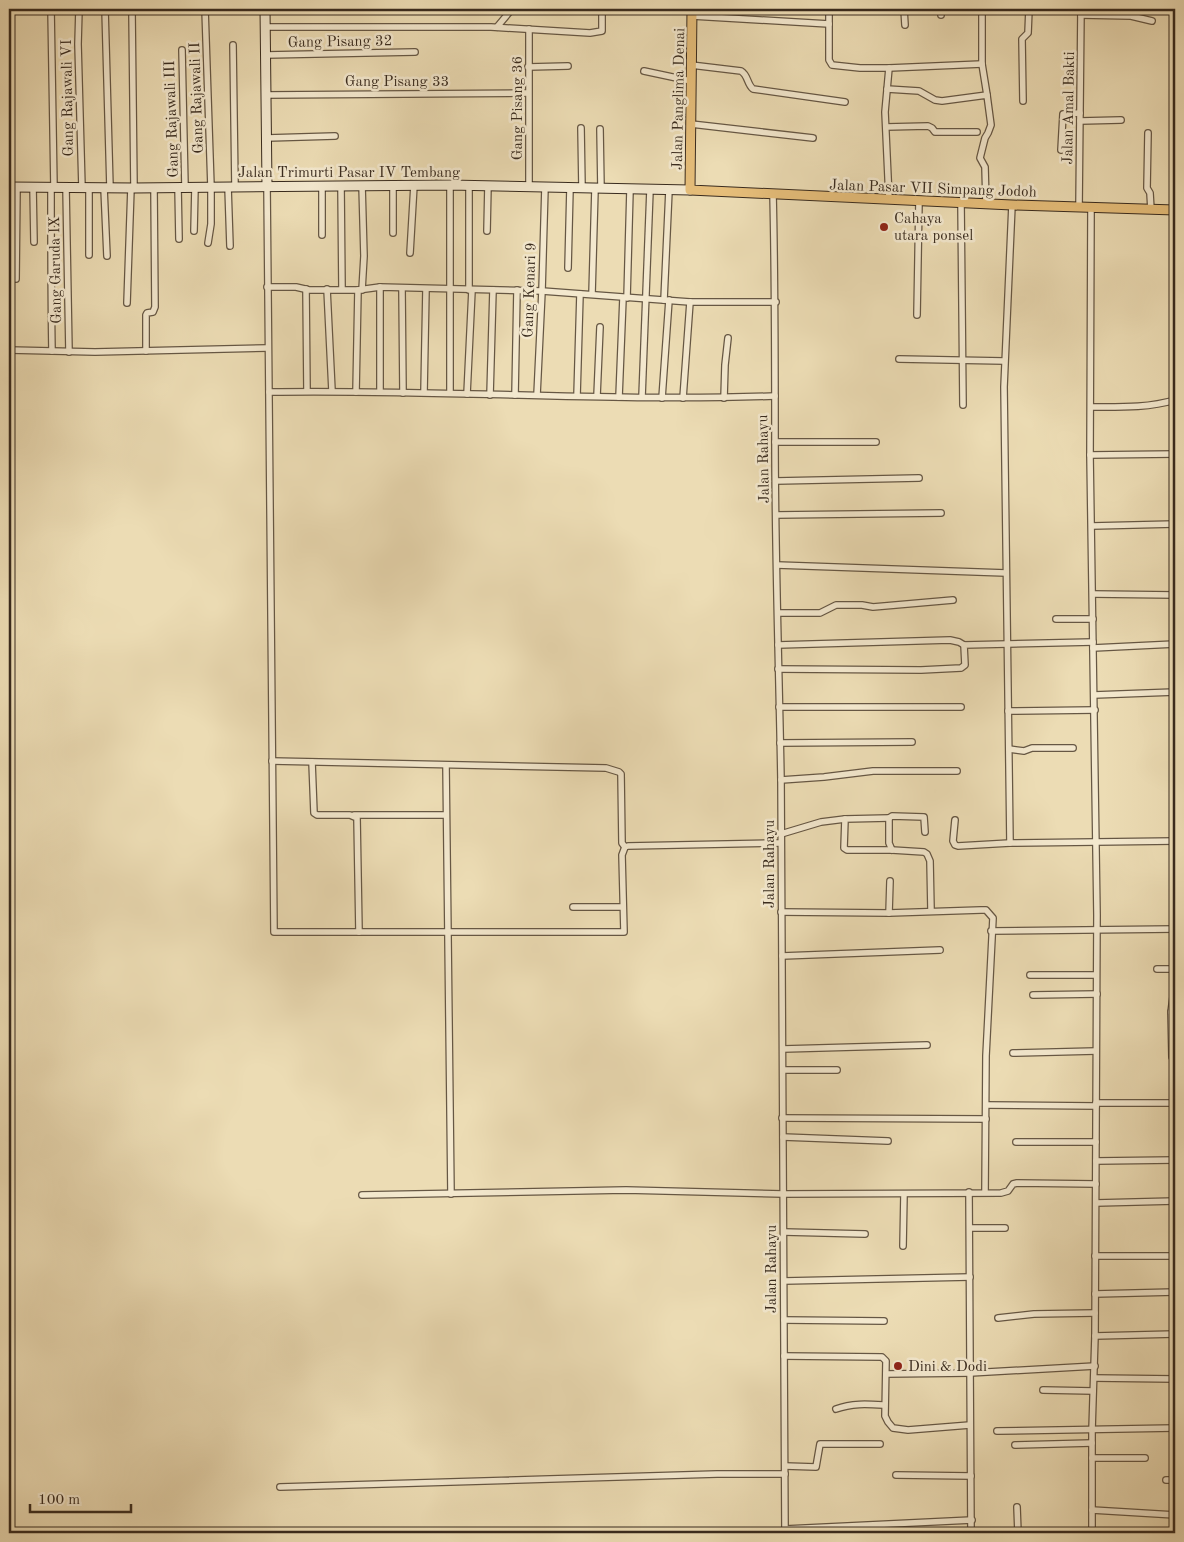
<svg xmlns="http://www.w3.org/2000/svg" width="1184" height="1542" viewBox="0 0 1184 1542" font-family="'Old Standard TT',serif">
<style>
.lines{fill:none;stroke-linecap:round;stroke-linejoin:round}
.street-casing{stroke:#665744;stroke-width:8}
.secondary-casing{stroke:#392b1e;stroke-width:11}
.primary-casing{stroke:#392b1e;stroke-width:11}
.street{stroke:#f3e8ce;stroke-width:5.5}
.secondary{stroke:#f3e8ce;stroke-width:9}
.primary{stroke:#e6be7a;stroke-width:9}
.poi-dot{fill:#8f2418;stroke:#f3e8ce;stroke-width:2}
.labels{text-anchor:middle;stroke-width:5;stroke-linejoin:round;paint-order:stroke}
.street-label{font-size:15px;fill:#392b1e;stroke:#f3e8ce}
.poi-label{font-size:15px;fill:#392b1e;stroke:#f3e8ce;text-anchor:start}
</style>
<rect width="100%" height="100%" fill="#ecdcb4"/>
<filter id="stains"><feTurbulence type="fractalNoise" baseFrequency=".004" numOctaves="4"/><feColorMatrix values="0 0 0 0 .2 0 0 0 0 .09 0 0 0 0 .02 0 0 0 .5 -.17"/></filter>
<radialGradient id="worn" r=".72"><stop offset=".6" stop-color="#630" stop-opacity="0"/><stop offset="1" stop-color="#630" stop-opacity=".3"/></radialGradient>
<g class="lines">
<defs>
<g id="street">
<path d="M51,9L54,188"/>
<path d="M79,9L78,44L82,188"/>
<path d="M105,9L110,188"/>
<path d="M205,9L211,187V224L208,243"/>
<path d="M829,9V60L832,65L860,68H889L982,64"/>
<path d="M904,9L905,25"/>
<path d="M941,9V15"/>
<path d="M982,9V64L987,95"/>
<path d="M132,12L134,188"/>
<path d="M1081,15L1131,16L1152,21"/>
<path d="M692,16L829,24"/>
<path d="M265,27H491L590,33L602,31V9"/>
<path d="M497,27L512,9"/>
<path d="M529,29V186"/>
<path d="M233,45L235,187"/>
<path d="M182,50L185,187"/>
<path d="M266,55L415,52"/>
<path d="M691,65L741,71C748,75 747,84 753,89L845,102"/>
<path d="M528,67L568,66"/>
<path d="M889,68L885,112L889,199"/>
<path d="M644,71L691,81"/>
<path d="M887,89L919,91L935,100L942,101L987,95L991,125L988,133L985,138L980,158L985,167L986,203"/>
<path d="M266,95L528,93"/>
<path d="M1023,101L1022,39L1028,33L1029,9"/>
<path d="M1080,121L1121,120"/>
<path d="M691,124L813,138"/>
<path d="M886,127L928,126L932,128L935,132H977"/>
<path d="M581,128L582,188"/>
<path d="M600,129L601,189"/>
<path d="M1148,133L1147,188L1150,193L1151,210"/>
<path d="M267,138L335,136"/>
<path d="M1061,150L1063,114L1080,113"/>
<path d="M362,185L364,256L362,290"/>
<path d="M393,185V233"/>
<path d="M267,186L274,932H624L622,855L625,847"/>
<path d="M341,186L342,289"/>
<path d="M33,187L34,242"/>
<path d="M178,187L179,239"/>
<path d="M228,187L230,246"/>
<path d="M51,188C51,242 51,296 52,351"/>
<path d="M66,188L69,352"/>
<path d="M89,188V255"/>
<path d="M104,188L107,256"/>
<path d="M773,194C775,276 775,358 775,440C775,553 779,667 781,780L785,1533"/>
<path d="M961,203L963,405"/>
<path d="M1079,207L1081,9"/>
<path d="M1091,208L1090,455L1097,915L1095,1336L1092,1430V1533"/>
<path d="M194,231L195,187"/>
<path d="M487,231L488,185"/>
<path d="M322,235V186"/>
<path d="M410,253L414,185"/>
<path d="M568,268L570,188"/>
<path d="M16,279L17,187"/>
<path d="M267,287H296L309,290H358L380,287L542,291L690,302H776"/>
<path d="M380,287V392"/>
<path d="M306,289L307,391"/>
<path d="M327,289L332,391"/>
<path d="M402,289L403,393"/>
<path d="M469,290V185"/>
<path d="M592,294L595,189"/>
<path d="M627,298L630,190"/>
<path d="M664,300L669,190"/>
<path d="M127,303L131,188"/>
<path d="M917,315L919,201"/>
<path d="M9,350L95,352L267,348"/>
<path d="M146,351V315L147,313L153,312L155,307L154,188"/>
<path d="M899,359L1004,361"/>
<path d="M269,392C438,389 606,402 775,396"/>
<path d="M356,392L358,290"/>
<path d="M424,392L426,289"/>
<path d="M450,393V185"/>
<path d="M467,394L472,290"/>
<path d="M490,395L493,290"/>
<path d="M515,395L517,290"/>
<path d="M537,395L542,291L545,187"/>
<path d="M577,396L580,294"/>
<path d="M597,396L600,327"/>
<path d="M619,397L623,298"/>
<path d="M642,397L650,190"/>
<path d="M662,398L669,300"/>
<path d="M683,398L690,302"/>
<path d="M724,398L725,365L728,338"/>
<path d="M1091,407C1120,407 1148,408 1175,400"/>
<path d="M775,442H876"/>
<path d="M1090,455L1175,454"/>
<path d="M776,481L919,478"/>
<path d="M776,515L941,513"/>
<path d="M1092,526L1175,524"/>
<path d="M777,565L1006,573"/>
<path d="M1093,594L1175,595"/>
<path d="M778,613H820L836,605H862L873,607L953,600"/>
<path d="M1056,619H1093"/>
<path d="M778,645L950,640L959,642L964,645"/>
<path d="M1093,648L1175,644"/>
<path d="M778,669L921,670L961,668L965,665L964,645L1093,642"/>
<path d="M1094,695L1175,692"/>
<path d="M779,707H961"/>
<path d="M1008,711L1095,710"/>
<path d="M780,743L912,742"/>
<path d="M1009,749L1024,751L1032,748H1073"/>
<path d="M272,761L606,768L619,772L621,774L622,843L625,847"/>
<path d="M312,762L314,813L317,815H350L357,818L359,932"/>
<path d="M446,765L451,1194"/>
<path d="M781,780L824,777L873,771H957"/>
<path d="M354,815H446"/>
<path d="M889,818L845,819L844,848L847,850H892L924,852L927,854L930,861L931,910"/>
<path d="M955,820L953,841L955,845L958,846L1010,843L1175,841"/>
<path d="M781,834L821,822L845,819"/>
<path d="M1010,843L1004,387L1012,205"/>
<path d="M625,847L628,846L781,843"/>
<path d="M892,850L889,843V818L892,816L924,817L925,832"/>
<path d="M573,907H623"/>
<path d="M781,912L889,913L981,910H986L993,918L986,1056L985,1192"/>
<path d="M889,913L890,881"/>
<path d="M991,931L1175,929"/>
<path d="M782,956L940,950"/>
<path d="M1157,969H1175"/>
<path d="M1030,975H1096"/>
<path d="M1033,995L1097,994"/>
<path d="M1171,1012L1173,997L1175,995"/>
<path d="M783,1049L927,1045"/>
<path d="M1013,1053L1096,1051"/>
<path d="M1172,1057L1171,1012H1175"/>
<path d="M783,1070H837"/>
<path d="M1096,1103H1175"/>
<path d="M986,1105L1096,1106"/>
<path d="M782,1118L986,1119"/>
<path d="M783,1137L888,1141"/>
<path d="M1016,1142H1096"/>
<path d="M1096,1161L1175,1160"/>
<path d="M969,1192L971,1533"/>
<path d="M362,1195L626,1190L783,1194L1001,1193L1008,1191L1013,1184L1017,1183L1096,1184"/>
<path d="M1096,1203L1175,1201"/>
<path d="M970,1228H1005"/>
<path d="M784,1232L865,1234"/>
<path d="M903,1246L904,1194"/>
<path d="M1095,1256H1175"/>
<path d="M784,1281L970,1277"/>
<path d="M1095,1294L1175,1292"/>
<path d="M998,1318L1034,1314L1095,1313"/>
<path d="M784,1320L884,1321"/>
<path d="M1095,1336L1175,1334"/>
<path d="M784,1356L882,1357L886,1361L885,1416L888,1422L893,1428L908,1430L970,1425"/>
<path d="M886,1374L970,1373L1095,1366"/>
<path d="M1094,1378L1175,1379"/>
<path d="M1043,1390L1093,1391"/>
<path d="M836,1409C852,1403 867,1404 884,1405"/>
<path d="M997,1431L1175,1428"/>
<path d="M1015,1445L1092,1443"/>
<path d="M1092,1458H1145"/>
<path d="M785,1466L816,1467L820,1444H880"/>
<path d="M896,1475L971,1476"/>
<path d="M1166,1480H1175"/>
<path d="M280,1487L717,1474H785"/>
<path d="M1017,1507L1018,1533"/>
<path d="M1092,1510L1175,1515"/>
<path d="M785,1529L972,1520"/>
</g>
<g id="secondary">
<path d="M265,9L267,186"/>
<path d="M9,187L134,188L450,185L690,190"/>
</g>
<path id="primary" d="M692,9L690,190L1012,205L1175,210"/>
</defs>
<use href="#street" class="street-casing"/>
<use href="#secondary" class="secondary-casing"/>
<use href="#primary" class="primary-casing"/>
<use href="#street" class="street"/>
<use href="#secondary" class="secondary"/>
<use href="#primary" class="primary"/>
</g>
<g class="poi-dot">
<circle cx="884" cy="227" r="5"/>
<circle cx="898" cy="1366" r="5"/>
</g>
<g class="labels">
<g class="street-label">
<text transform="translate(340 41) rotate(-1)" y="5">Gang Pisang 32</text>
<text x="397" y="86">Gang Pisang 33</text>
<text transform="translate(67 98) rotate(-91)" y="5">Gang Rajawali VI</text>
<text transform="translate(196 98) rotate(-92)" y="5">Gang Rajawali II</text>
<text transform="translate(678 99) rotate(-89)" y="5">Jalan Panglima Denai</text>
<text transform="translate(517 108) rotate(-90)" y="5">Gang Pisang 36</text>
<text transform="translate(1068 108) rotate(-89)" y="5">Jalan Amal Bakti</text>
<text transform="translate(171 119) rotate(-92)" y="5">Gang Rajawali III</text>
<text x="349" y="177">Jalan Trimurti Pasar IV Tembang</text>
<text transform="translate(933 188) rotate(2)" y="5">Jalan Pasar VII Simpang Jodoh</text>
<text transform="translate(55 270) rotate(-91)" y="5">Gang Garuda IX</text>
<text transform="translate(529 290) rotate(-88)" y="5">Gang Kenari 9</text>
<text transform="translate(763 459) rotate(-91)" y="5">Jalan Rahayu</text>
<text transform="translate(769 864) rotate(-90)" y="5">Jalan Rahayu</text>
<text transform="translate(771 1269) rotate(-90)" y="5">Jalan Rahayu</text>
</g>
<g class="poi-label">
<text x="894" y="223">Cahaya<tspan x="894" dy="17">utara ponsel</tspan></text>
<text x="908" y="1371">Dini &amp; Dodi</text>
</g>
</g>
<rect width="1184" height="1542" fill="none" stroke="#ecdcb4" stroke-width="30"/>
<rect x="10" y="10" width="1164" height="1522" fill="none" stroke="#392b1e" stroke-width="2.5"/>
<rect x="15" y="15" width="1154" height="1512" fill="none" stroke="#392b1e"/>
<path d="M30 1504v8h101v-8" fill="none" stroke="#392b1e" stroke-width="2.5"/>
<text x="38" y="1504" font-size="15" fill="#392b1e" stroke="#f3e8ce" stroke-width="4" paint-order="stroke">100 m</text>
<rect width="100%" height="100%" filter="url(#stains)"/>
<rect width="100%" height="100%" fill="url(#worn)"/>
</svg>
